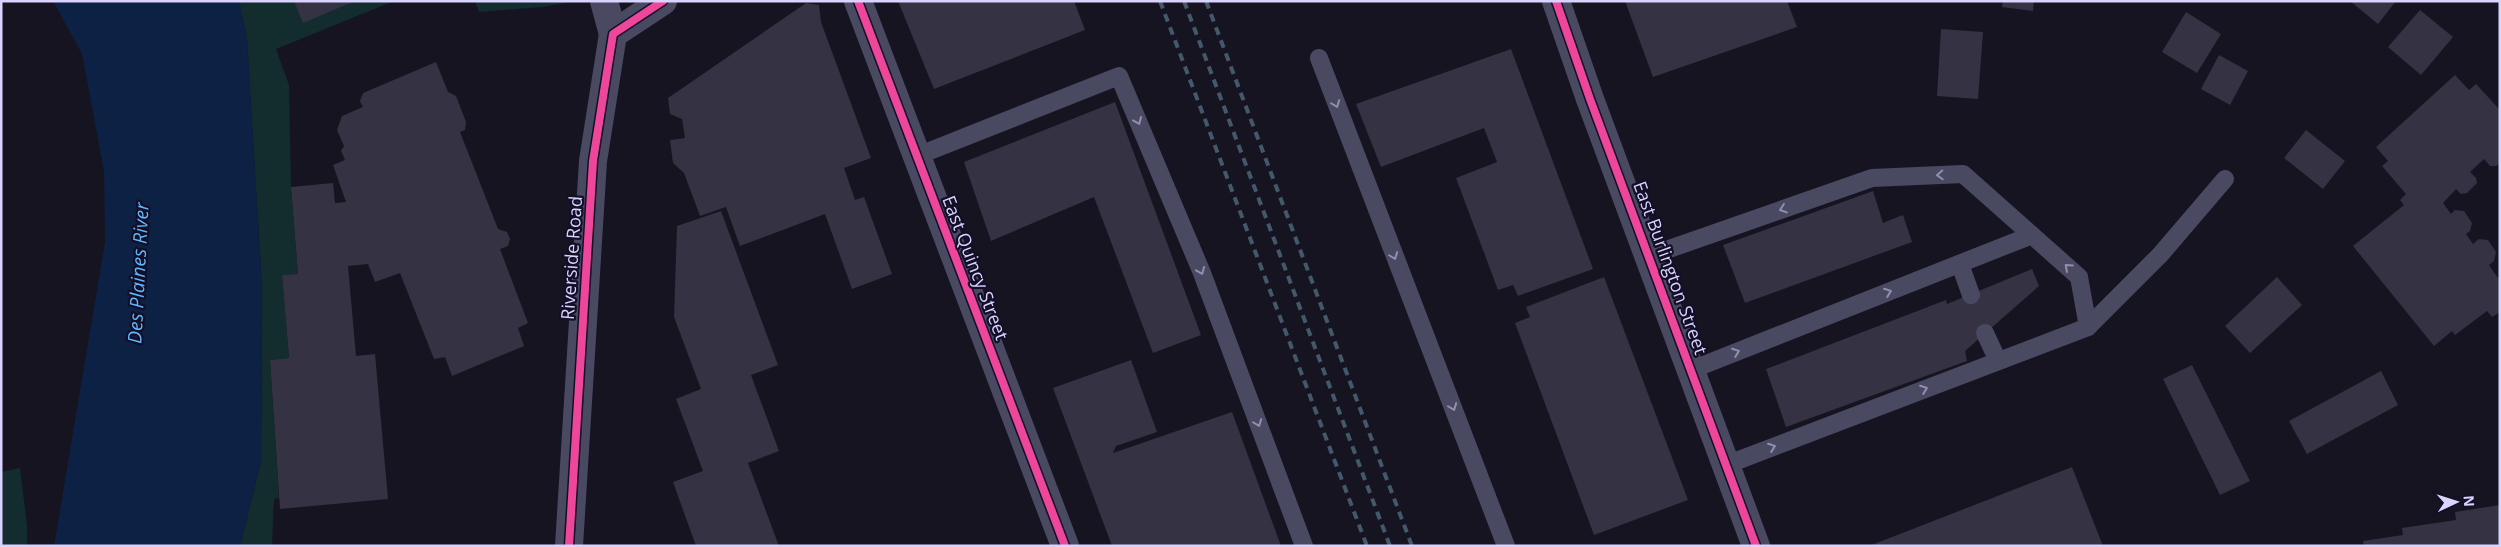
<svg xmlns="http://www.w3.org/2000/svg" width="2501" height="547" viewBox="0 0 2501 547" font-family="'Open Sans',sans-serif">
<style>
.green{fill:#132c2d}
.water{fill:#0d2144}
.building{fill:#343243}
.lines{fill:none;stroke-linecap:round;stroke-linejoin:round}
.service{stroke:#4a4962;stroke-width:18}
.minor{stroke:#4a4962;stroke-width:28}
.tertiary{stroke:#4a4962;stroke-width:28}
.rail{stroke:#43596b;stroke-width:4;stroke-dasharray:8 6;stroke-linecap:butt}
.cycleway-casing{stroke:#130f26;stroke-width:11}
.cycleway{stroke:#ed469a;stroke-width:8}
.oneway{stroke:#928eb0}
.labels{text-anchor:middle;stroke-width:4.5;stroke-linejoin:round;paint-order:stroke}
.street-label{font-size:18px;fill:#d9d4ff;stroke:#130f26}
.water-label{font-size:19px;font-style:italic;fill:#62b6ff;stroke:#130f26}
</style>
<rect width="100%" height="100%" fill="#161421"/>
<g class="green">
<path d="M239,1H394L276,49L289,85L291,187L298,274L282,275L289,358L270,360L279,498L274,499L272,546H240L261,461L262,288L247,39Z"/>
<path d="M475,1H575L543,7L479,12Z"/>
<path d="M20,468L27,525V546H1V472Z"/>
</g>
<path class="water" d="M53,1H239L247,39L262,288L261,461L240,546H54L105,242L104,171L82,54Z"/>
<g class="building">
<path d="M294,1H355L303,23Z"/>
<path d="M898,1H1074L1085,30L934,89Z"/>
<path d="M1625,1H1787L1797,27L1653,77Z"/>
<path d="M2003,1H2034L2033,11L2002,7Z"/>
<path d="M2350,1H2396L2378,24Z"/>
<path d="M806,3L819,5L821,22L871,158L844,168L855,200L864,197L892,274L852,289L825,214L740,246L726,207L700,216L684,173L673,163L670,140L685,138L682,119L670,114L668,98Z"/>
<path d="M2420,10L2453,37L2421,75L2388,47Z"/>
<path d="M2186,12L2221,34L2197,73L2162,52Z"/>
<path d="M1941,29L1983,32L1978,99L1937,96Z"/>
<path d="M1511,49L1593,269L1518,296L1513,285L1498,290L1456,178L1497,162L1484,128L1381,167L1356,104Z"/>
<path d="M2219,55L2248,71L2230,105L2201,89Z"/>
<path d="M436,62L448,92L456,96L466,122L465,130L460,132L498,229L507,232L510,239L508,246L500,249L528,323L518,328L524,346L452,376L445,357L434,359L400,273L375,282L368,264L348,266L356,356L375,354L388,499L280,509L270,360L289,358L282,275L298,274L291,187L333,183L335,203L346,202L333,165L345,160L341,151L344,146L337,130L342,116L363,107L360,101L363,93Z"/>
<path d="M2455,75L2469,90L2476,84L2500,110V163L2496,166H2490L2484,159L2470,172L2476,178L2477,183L2467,193L2461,194L2456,189L2443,203L2451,214L2455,210L2464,211L2472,223L2470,231L2466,234L2473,244L2479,239L2488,240L2496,252L2494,261L2489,265L2498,278L2500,276V312L2492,317L2487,311L2455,335L2452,331L2434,346L2353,246L2404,205L2400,200L2406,194L2382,166L2388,161L2376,147Z"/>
<path d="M1115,102L1201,335L1153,353L1094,197L991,241L964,162Z"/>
<path d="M2306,130L2345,161L2323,189L2284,158Z"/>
<path d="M1873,191L1883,223L1903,215L1912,242L1745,303L1723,245Z"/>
<path d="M721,211L778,365L751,375L779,451L748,463L779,546H696L673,482L703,471L676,399L701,389L674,317L677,226Z"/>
<path d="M2032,269L2039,286L1965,351L1967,361L1786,427L1766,369L1946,300L1947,304Z"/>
<path d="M1604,277L1688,500L1594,535L1515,323L1530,317L1526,307Z"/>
<path d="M2277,277L2302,305L2250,353L2225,326Z"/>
<path d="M1131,360L1157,432L1116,446L1113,453L1232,412L1281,546H1112L1053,388Z"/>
<path d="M2192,365L2250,481L2220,495L2163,379Z"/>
<path d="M2381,371L2398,405L2307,454L2289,421Z"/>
<path d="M2072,467L2103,546H1869Z"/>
<path d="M2500,505V546H2364L2363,541L2403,535L2402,528L2456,520L2455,512Z"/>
</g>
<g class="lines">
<g class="service">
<path d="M1319,58L1506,546"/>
<path d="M917,156L1119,76L1202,273L1304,546"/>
<path d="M1649,256L1872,178L1963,174L2079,277L2088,327"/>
<path d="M1960,264L1971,295"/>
<path d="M1985,333L1998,361"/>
<path d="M1691,370L2032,235"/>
<path d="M1726,465L2088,327L2160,255L2225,179"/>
</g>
<g class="minor">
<path d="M858,1L1065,546"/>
<path d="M1556,1L1590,99L1756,546"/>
</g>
<g class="tertiary">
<path d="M604,1L613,34"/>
<path d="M569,546L593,161L613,34L663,1"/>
</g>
<g class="rail">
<path d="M1160,1L1367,546"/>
<path d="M1184,1L1390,546"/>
<path d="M1206,1L1412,546"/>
</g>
<defs>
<g id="cycleway">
<path d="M858,1L1065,546"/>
<path d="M1556,1L1590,99L1756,546"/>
<path d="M569,546L593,161L613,34L663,1"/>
</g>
</defs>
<use href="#cycleway" class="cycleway-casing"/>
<use href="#cycleway" class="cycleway"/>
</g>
<defs><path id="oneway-chevron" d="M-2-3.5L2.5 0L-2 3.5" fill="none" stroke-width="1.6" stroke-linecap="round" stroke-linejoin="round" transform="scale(1.25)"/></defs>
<g class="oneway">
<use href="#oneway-chevron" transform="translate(1336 104) rotate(69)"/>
<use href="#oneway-chevron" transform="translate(1138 121) rotate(67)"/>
<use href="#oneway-chevron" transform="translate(1940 175) rotate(177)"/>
<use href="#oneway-chevron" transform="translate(1783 209) rotate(161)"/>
<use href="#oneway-chevron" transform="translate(1394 256) rotate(69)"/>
<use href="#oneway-chevron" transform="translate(2068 267) rotate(-138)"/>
<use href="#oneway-chevron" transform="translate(1201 271) rotate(68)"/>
<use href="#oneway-chevron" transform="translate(1888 292) rotate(-21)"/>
<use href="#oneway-chevron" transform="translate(1736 352) rotate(-21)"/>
<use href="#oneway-chevron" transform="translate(1924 389) rotate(-21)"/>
<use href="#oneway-chevron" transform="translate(1453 407) rotate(69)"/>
<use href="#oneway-chevron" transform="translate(1258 423) rotate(69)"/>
<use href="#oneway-chevron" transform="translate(1772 447) rotate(-21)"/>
</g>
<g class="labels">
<g class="street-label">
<text transform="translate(572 258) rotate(-86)" y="6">Riverside Road</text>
<text transform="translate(975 268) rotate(69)" y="6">East Quincy Street</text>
<text transform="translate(1670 268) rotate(70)" y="6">East Burlington Street</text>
</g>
<g class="water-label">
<text transform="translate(138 273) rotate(-87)" y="7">Des Plaines River</text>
</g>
</g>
<rect width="2501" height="547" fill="none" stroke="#d9d4ff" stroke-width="5"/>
<g transform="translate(2456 502) rotate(86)" stroke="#130f26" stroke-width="4" paint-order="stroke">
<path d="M0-4L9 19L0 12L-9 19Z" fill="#d9d4ff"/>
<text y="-8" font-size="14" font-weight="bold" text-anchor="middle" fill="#d9d4ff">N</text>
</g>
</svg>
